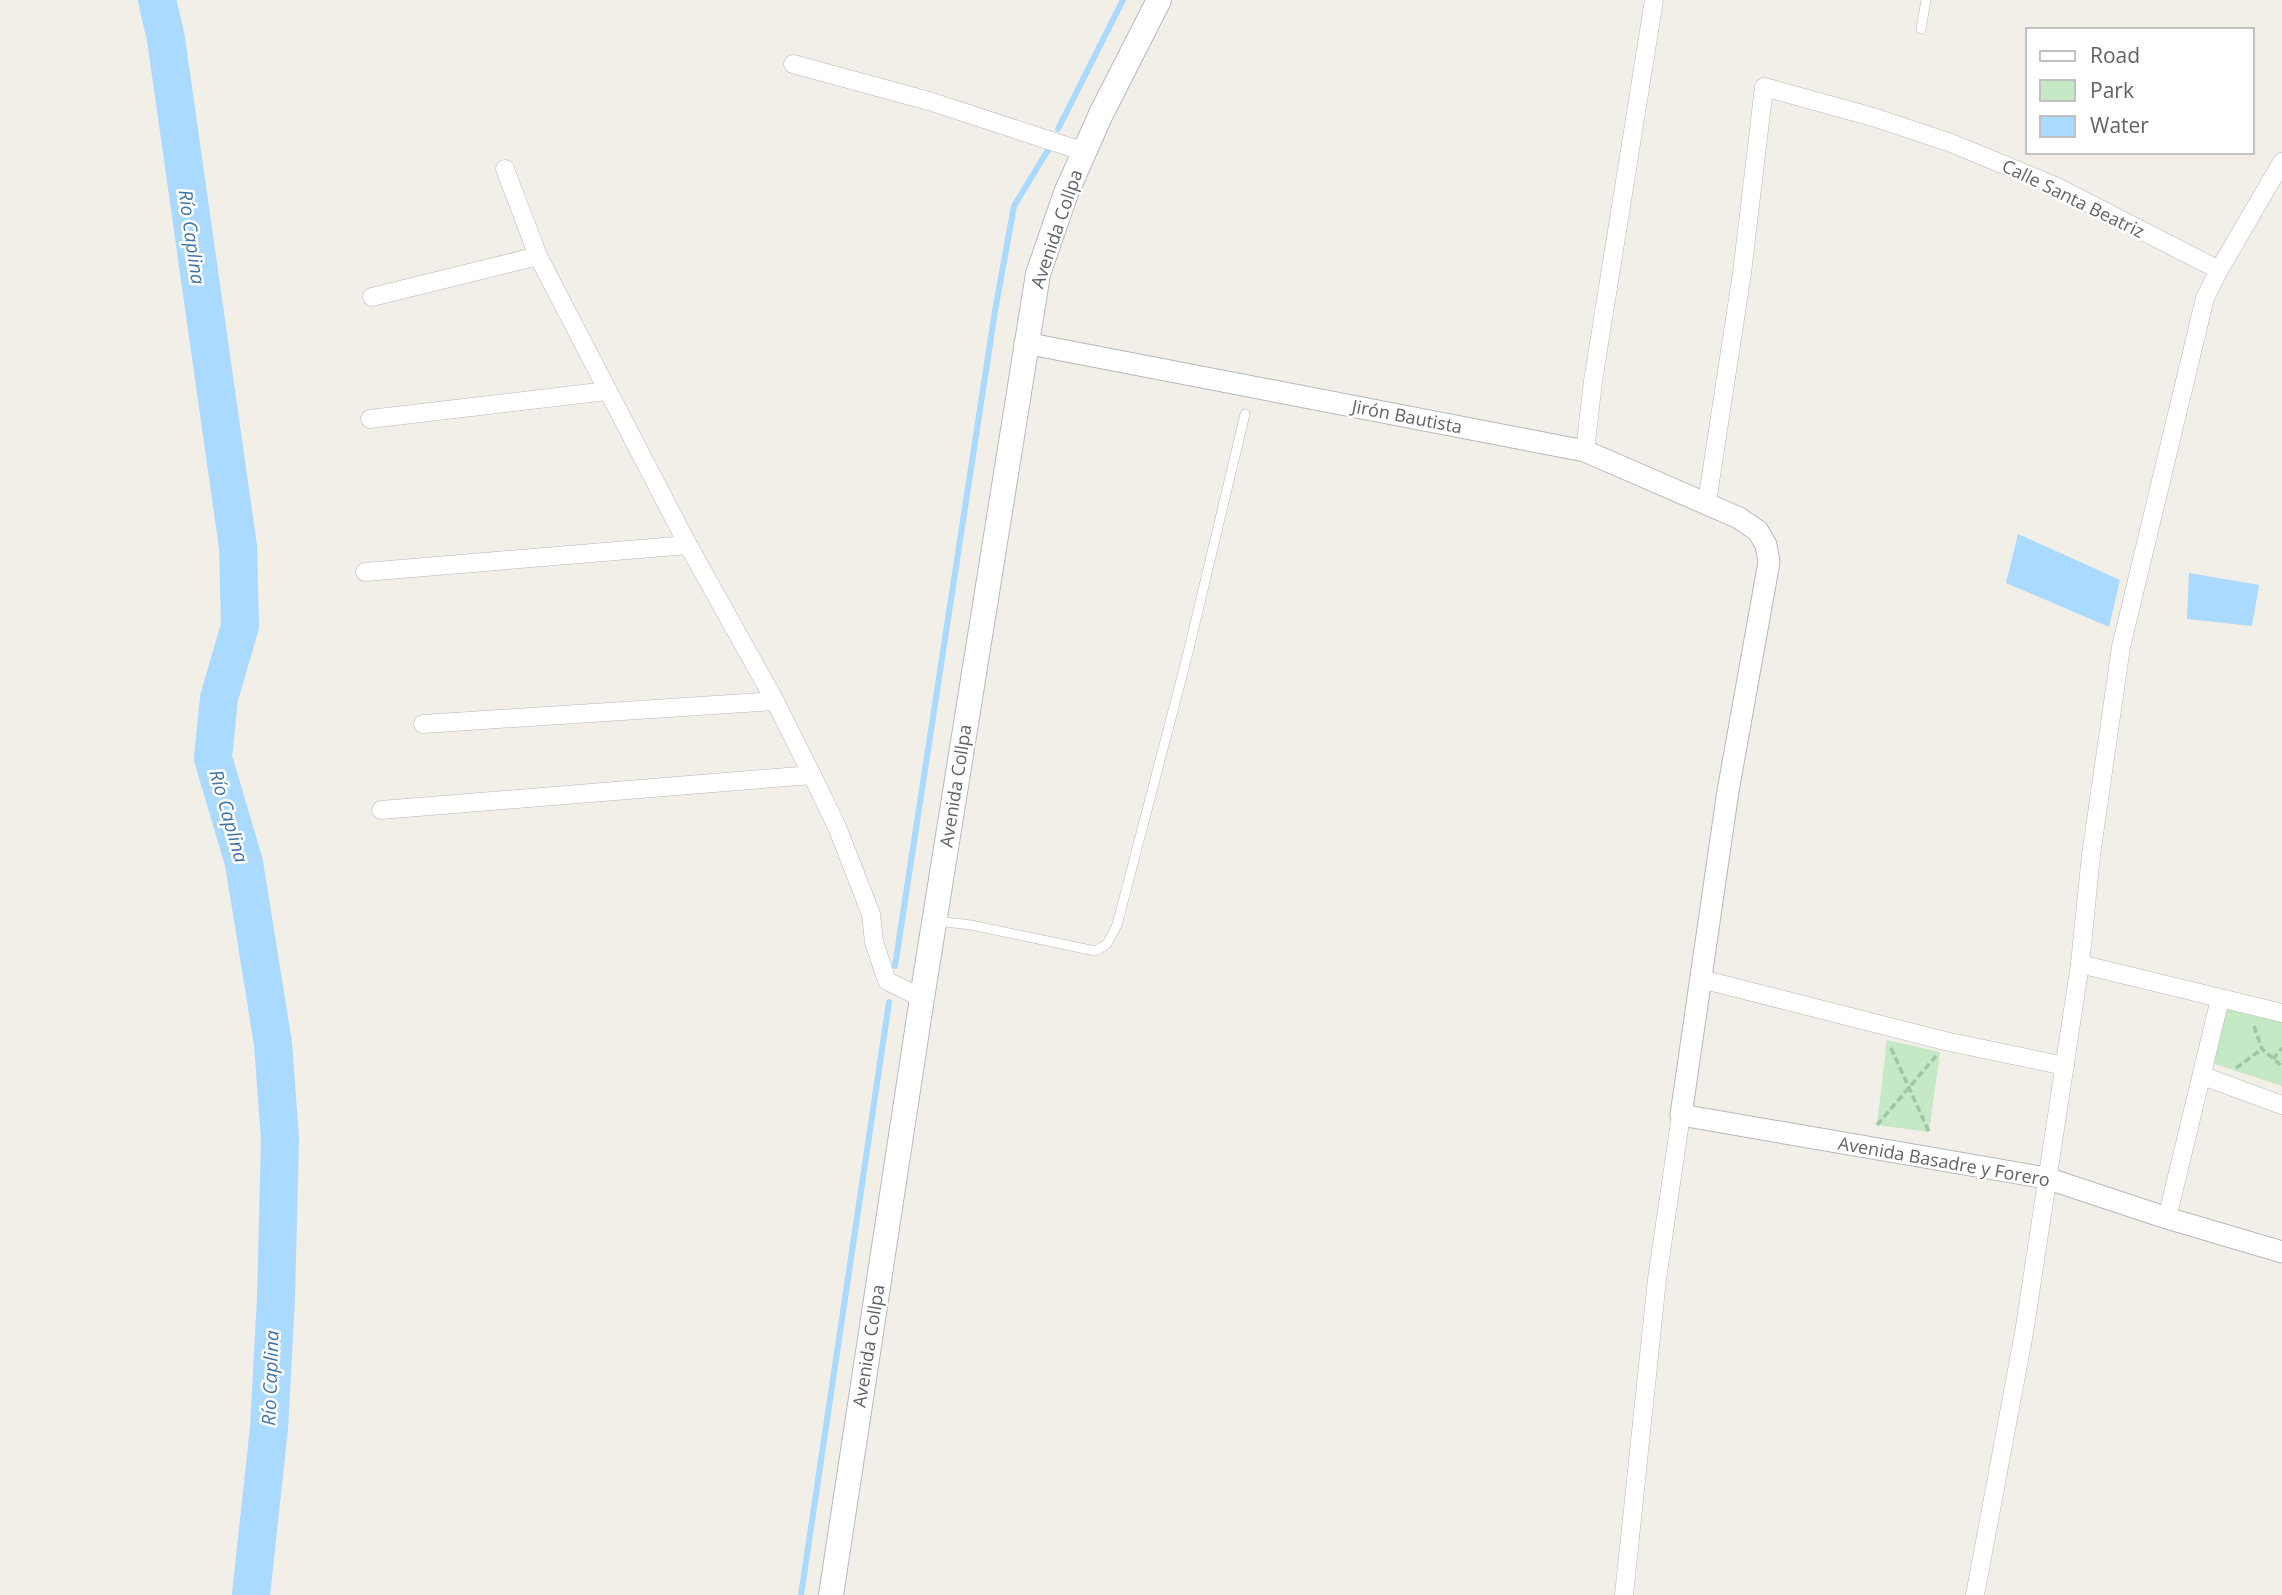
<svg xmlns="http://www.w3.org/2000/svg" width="2282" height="1595" viewBox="0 0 2282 1595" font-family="'Open Sans',sans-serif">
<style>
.green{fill:#c5e8c5}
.water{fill:#aadaff}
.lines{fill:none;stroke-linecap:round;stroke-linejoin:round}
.stream{stroke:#aadaff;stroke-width:6}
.river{stroke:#aadaff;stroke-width:38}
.service-casing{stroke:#b5b8bc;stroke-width:10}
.minor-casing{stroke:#b5b8bc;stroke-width:19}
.tertiary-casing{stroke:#b5b8bc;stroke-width:23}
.secondary-casing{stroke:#b6babf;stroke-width:26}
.path{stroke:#9cc7a9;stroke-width:3.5;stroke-dasharray:7 3.5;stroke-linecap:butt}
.service{stroke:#fff;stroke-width:9}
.minor{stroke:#fff;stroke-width:18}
.tertiary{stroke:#fff;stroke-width:21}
.secondary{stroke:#fff;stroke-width:24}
.labels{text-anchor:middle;stroke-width:5;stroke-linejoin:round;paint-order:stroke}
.street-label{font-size:18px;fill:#5f6368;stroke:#fff}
.water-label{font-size:19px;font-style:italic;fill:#4174aa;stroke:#fff}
</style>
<rect width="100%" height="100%" fill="#f1efe8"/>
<g class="green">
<path d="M2226,1004L2282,1017V1086L2209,1062Z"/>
<path d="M1887,1040L1940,1052L1929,1132L1877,1125Z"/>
</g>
<g class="water">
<path d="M2018,534L2120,580L2109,627L2006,583Z"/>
<path d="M2189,573L2259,585L2252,626L2187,619Z"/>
</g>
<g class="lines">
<g class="stream">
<path d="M1058,129L1123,0"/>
<path d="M895,966L995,311L1014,206L1051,145"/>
<path d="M801,1595L889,1002"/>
</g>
<path class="river" d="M157,0L166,39L238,547L240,626L219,698L213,758L244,863L273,1044L280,1139L276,1298L269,1428L251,1595"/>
<defs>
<g id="service">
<path d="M1921,29L1926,0"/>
<path d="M937,921L971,925L1095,951L1107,944L1117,925L1187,657L1245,414"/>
</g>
<g id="minor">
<path d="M793,64L929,101L1085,152"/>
<path d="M505,169L538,256L688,545L775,701L812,775L837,827L871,914L874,942L887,981L922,998"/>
<path d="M372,297L538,256"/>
<path d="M370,419L607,391"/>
<path d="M1585,451L1593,381L1654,0"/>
<path d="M1707,502L1742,273L1764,87L1873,117L1951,143L2055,186L2219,270"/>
<path d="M365,572L688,545"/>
<path d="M423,724L775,701"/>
<path d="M381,810L812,775"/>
<path d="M2080,964L2282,1013"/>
<path d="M1701,979L1945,1041L2065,1066"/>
<path d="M2203,1076L2282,1105"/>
<path d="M2167,1218L2220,999"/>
<path d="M1624,1595L1657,1279L1681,1115"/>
<path d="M1975,1595L2024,1333L2080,964L2091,855L2121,647L2205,298L2219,270L2282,162"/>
</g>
<path id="tertiary" d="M1025,343L1585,451L1739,518L1758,531L1766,545L1769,562L1728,791L1681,1115L2046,1178L2167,1218L2282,1252"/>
<path id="secondary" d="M831,1595L922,998L1038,274L1066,193L1101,114L1159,0"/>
</defs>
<use href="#service" class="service-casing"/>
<use href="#minor" class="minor-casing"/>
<use href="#tertiary" class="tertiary-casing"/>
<use href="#secondary" class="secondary-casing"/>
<g class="path">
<path d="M2254,1026L2262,1049L2282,1066"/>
<path d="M1891,1048L1929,1132"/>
<path d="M2273,1059L2282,1048"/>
<path d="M2236,1068L2262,1049"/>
<path d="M1877,1125L1936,1056"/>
</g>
<use href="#service" class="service"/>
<use href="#minor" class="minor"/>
<use href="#tertiary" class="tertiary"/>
<use href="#secondary" class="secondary"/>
</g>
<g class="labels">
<g class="street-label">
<text transform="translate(2073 199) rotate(26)" y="6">Calle Santa Beatriz</text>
<text transform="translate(1057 229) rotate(-71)" y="6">Avenida Collpa</text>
<text transform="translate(1407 417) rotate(11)" y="6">Jirón Bautista</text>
<text transform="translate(956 786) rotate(-81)" y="6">Avenida Collpa</text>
<text transform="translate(1944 1162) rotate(10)" y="6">Avenida Basadre y Forero</text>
<text transform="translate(869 1346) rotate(-81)" y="6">Avenida Collpa</text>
</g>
<g class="water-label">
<text transform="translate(192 237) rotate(82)" y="7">Río Caplina</text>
<text transform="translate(229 816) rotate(74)" y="7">Río Caplina</text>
<text transform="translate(270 1378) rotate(-88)" y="7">Río Caplina</text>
</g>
</g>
<rect x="2026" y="28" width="228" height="126" fill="#ffffff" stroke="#bfc1c3" stroke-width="2"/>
<rect x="2040" y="51" width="35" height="10" fill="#ffffff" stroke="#bfc1c3" stroke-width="2"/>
<text x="2090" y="63" font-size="21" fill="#5f6368">Road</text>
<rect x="2040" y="80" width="35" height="21" fill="#c5e8c5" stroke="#bfc1c3" stroke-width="2"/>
<text x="2090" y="98" font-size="21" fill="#5f6368">Park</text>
<rect x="2040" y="116" width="35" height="21" fill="#aadaff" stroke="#bfc1c3" stroke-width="2"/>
<text x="2090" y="133" font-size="21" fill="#5f6368">Water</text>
</svg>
